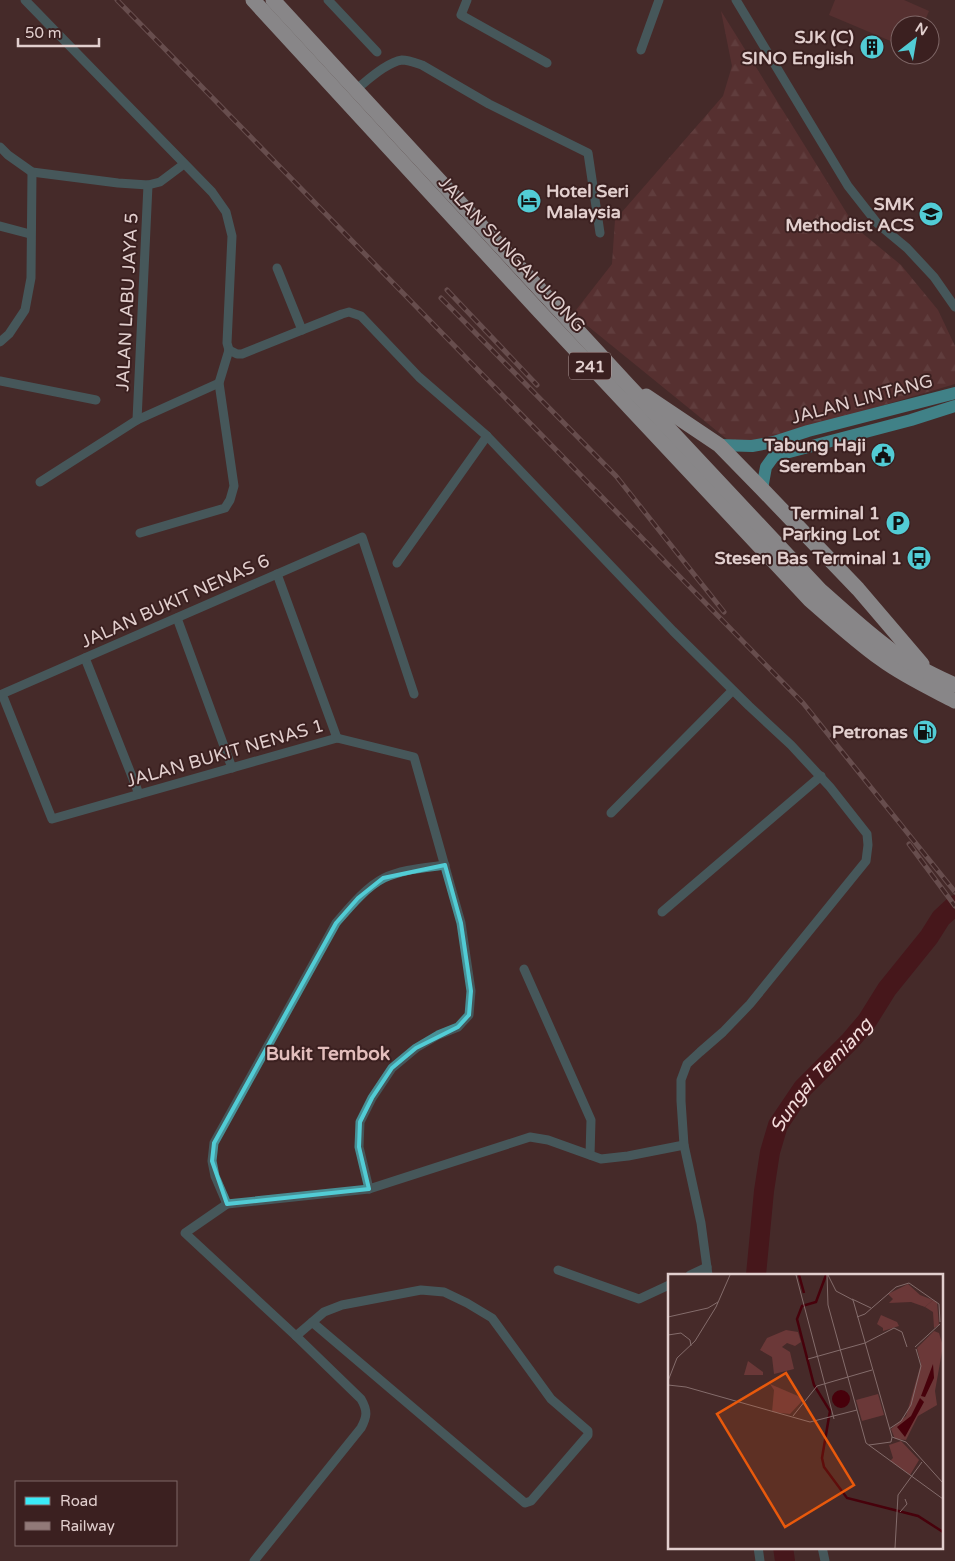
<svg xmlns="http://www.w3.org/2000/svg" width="955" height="1561" viewBox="0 0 955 1561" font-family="'Varela Round',sans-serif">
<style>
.forest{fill:url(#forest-firs)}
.pitch{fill:#6b3838}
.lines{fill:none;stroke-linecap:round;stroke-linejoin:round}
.river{stroke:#47010b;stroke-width:20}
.minor{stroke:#478f95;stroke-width:9}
.major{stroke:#3aebf8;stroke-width:12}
.highway{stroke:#d9f7fa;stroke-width:15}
.rail-casing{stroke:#917978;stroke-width:5}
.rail{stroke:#3b2020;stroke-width:3;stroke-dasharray:9;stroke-linecap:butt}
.marked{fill:none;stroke:#52ccd5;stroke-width:4;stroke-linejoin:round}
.labels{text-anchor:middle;stroke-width:4;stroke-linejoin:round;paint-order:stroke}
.shield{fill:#3b2020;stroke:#b09a9a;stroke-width:1}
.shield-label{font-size:16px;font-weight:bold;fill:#e2cfce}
.poi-label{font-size:18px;font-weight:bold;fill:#e2cfce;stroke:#3b2020;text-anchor:end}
.street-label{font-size:18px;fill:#e2cfce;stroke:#3b2020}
.neighbourhood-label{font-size:19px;font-weight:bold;fill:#e3bebc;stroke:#3b2020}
.water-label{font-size:19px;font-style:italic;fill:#f3dcdb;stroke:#3b2020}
.inset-river{fill:none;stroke:#47010b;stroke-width:2.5}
.inset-road{fill:none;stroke:#846c6b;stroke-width:1}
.view{fill:#e8590c;fill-opacity:0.15;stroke:#e8590c;stroke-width:2.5}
.inset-edge{fill:none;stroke:#e2cfce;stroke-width:2.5}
</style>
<defs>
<pattern id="forest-firs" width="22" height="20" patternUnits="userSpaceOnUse" patternTransform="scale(1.25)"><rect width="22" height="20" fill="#6b3838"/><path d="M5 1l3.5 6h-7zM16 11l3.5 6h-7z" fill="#805454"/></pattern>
</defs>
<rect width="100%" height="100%" fill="#462a29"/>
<path class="forest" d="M721,11L856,228L901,265L938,310L955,346V384L745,446L728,440L573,314L612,264L615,220L723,96L732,66Z"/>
<path class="pitch" d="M835,0H904L929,11L923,25H900V45L829,15Z"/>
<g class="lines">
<g class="river">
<path id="s1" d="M756,1275L764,1191L770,1152L778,1125L803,1088L850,1041L867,1021L887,989L929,937L941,918L955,905"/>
<path d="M783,1547L785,1561"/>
</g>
<g class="minor">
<path d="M25,0L212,192L226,212L232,236L227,343L229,350"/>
<path d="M328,0L377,52"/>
<path d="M467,0L461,15L547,63"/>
<path d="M736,0L848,186L877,223L907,248L934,277L955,307"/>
<path d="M641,50L659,0"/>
<path d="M355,90C367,81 387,62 402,60C408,60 416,63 422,65L489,104L588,153L600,233"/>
<path d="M0,147L8,155L32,172L118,183L148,185L160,182L184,164"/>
<path d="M0,226L30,234"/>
<path d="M277,268L302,330"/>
<path d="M0,342L9,334L25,310L31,278L32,172"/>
<path d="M229,350L237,354H242L342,314L349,312L361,316L419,377L487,436L673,631L749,706L791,745L830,787L867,834L868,845L866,861L750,1004L723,1032L700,1052L687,1064L681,1080V1101L684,1145L701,1223L708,1275"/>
<path d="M0,381L96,400"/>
<path d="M137,420L148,185"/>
<path d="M40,482L137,420L219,383"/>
<path d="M140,533L225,508L230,500L234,486L219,383L229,350"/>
<path d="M397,563L487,436"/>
<path d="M277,574L337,738"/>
<path d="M177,618L232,768"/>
<path d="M85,658L139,794"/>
<path d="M611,813L732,691"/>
<path d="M662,912L821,776"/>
<path d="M524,969L591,1120L590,1155"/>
<path d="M369,1189L359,1147L360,1122L372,1098L392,1068L416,1048L438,1035L458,1027L469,1015L471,991L461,923L414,757L337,738L52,819L2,694L362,537L414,694"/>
<path d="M227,1204L215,1176L212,1161L214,1143L336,923C349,908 366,887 384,878C403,869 425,868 445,865"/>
<path d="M558,1270L639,1299L669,1285"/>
<path d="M690,1275L707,1267"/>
<path d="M312,1322L525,1503L531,1501L588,1435V1431L551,1399L492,1318L467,1303L444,1292L421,1290L342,1305L324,1312L296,1336L185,1233L227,1204L369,1189L530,1137L548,1140L601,1159L628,1156L684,1145"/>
<path d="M758,1547L760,1561"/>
<path d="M822,1547L825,1561"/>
<path d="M254,1561L361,1428C367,1417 368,1411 361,1399L296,1336"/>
</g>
<g class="major">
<path d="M719,445L752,446L774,442L808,431L955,393"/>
<path d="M762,489L766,467L774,456L911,420L955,406"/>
</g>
<g class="highway">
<path d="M253,0L540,312L810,600C833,620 856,641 881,659C904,676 930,688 955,701"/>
<path d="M273,0L628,385L820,590C843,610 866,632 891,650C910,664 933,675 955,685"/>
<path d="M646,396L719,445L762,489L858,589L922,664"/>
</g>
<defs>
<g id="rail">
<path d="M117,0L803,703L955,892"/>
<path d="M447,290L537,385"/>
<path d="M441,298L616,476L724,612"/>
<path d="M909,844L955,906"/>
</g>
</defs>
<use href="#rail" class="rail-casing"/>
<use href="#rail" class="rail"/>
</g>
<path d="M0 0H955V1561H0ZM445,865L461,923L471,991L469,1015L458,1027L416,1048L392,1068L372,1098L360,1122L359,1147L369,1189L227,1204L212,1161L214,1143L336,923L358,898L383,878Z" fill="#462a29" fill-opacity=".55" fill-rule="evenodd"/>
<path class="marked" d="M445,865L461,923L471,991L469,1015L458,1027L416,1048L392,1068L372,1098L360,1122L359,1147L369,1189L227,1204L212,1161L214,1143L336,923L358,898L383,878Z"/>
<defs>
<symbol id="building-disc" viewBox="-11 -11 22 22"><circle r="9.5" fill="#52ccd5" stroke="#3b2020"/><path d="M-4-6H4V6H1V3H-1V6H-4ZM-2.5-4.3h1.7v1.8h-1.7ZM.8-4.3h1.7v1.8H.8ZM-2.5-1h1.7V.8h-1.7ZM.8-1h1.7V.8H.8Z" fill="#111"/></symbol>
<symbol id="hotel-disc" viewBox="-11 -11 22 22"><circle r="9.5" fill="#52ccd5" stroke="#3b2020"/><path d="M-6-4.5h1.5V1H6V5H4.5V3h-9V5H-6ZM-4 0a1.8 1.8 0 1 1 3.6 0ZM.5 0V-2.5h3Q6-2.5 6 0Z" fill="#111"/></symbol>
<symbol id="school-disc" viewBox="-11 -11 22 22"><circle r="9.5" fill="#52ccd5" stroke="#3b2020"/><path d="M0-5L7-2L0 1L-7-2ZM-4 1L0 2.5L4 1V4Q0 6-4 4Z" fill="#111"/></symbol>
<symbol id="civic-disc" viewBox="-11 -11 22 22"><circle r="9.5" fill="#52ccd5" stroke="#3b2020"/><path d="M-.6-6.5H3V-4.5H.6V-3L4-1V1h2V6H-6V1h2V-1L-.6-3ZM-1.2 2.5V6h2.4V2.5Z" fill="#111"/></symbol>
<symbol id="parking-disc" viewBox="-11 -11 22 22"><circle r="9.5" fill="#52ccd5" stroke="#3b2020"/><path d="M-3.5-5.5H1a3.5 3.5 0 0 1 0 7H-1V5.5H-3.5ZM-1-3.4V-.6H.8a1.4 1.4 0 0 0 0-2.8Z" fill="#111"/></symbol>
<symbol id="bus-disc" viewBox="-11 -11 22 22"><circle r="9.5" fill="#52ccd5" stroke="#3b2020"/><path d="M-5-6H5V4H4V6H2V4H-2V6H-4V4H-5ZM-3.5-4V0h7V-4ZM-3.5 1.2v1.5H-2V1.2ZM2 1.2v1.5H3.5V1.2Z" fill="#111"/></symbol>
<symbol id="fuel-disc" viewBox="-11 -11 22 22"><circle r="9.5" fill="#52ccd5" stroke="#3b2020"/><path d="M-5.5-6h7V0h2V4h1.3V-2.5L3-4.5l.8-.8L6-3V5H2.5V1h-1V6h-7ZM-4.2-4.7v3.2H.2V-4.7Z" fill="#111"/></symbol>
</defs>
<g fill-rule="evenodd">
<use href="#building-disc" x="858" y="33" width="28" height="28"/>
<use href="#hotel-disc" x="515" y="187" width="28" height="28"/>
<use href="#school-disc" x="917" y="200" width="28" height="28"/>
<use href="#civic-disc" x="869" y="441" width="28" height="28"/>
<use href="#parking-disc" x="884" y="509" width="28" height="28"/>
<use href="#bus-disc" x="905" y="544" width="28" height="28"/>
<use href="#fuel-disc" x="911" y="718" width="28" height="28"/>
</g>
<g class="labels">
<rect class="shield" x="569" y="352.5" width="42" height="27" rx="4"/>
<g class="shield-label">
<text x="590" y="372">241</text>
</g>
<g class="poi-label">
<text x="854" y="43">SJK (C)<tspan x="854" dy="21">SINO English</tspan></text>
<text x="546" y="197" text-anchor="start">Hotel Seri<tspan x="546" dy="21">Malaysia</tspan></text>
<text x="914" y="210">SMK<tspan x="914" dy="21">Methodist ACS</tspan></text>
<text x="866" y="451">Tabung Haji<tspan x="866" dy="21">Seremban</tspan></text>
<text x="880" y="519">Terminal 1<tspan x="880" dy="21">Parking Lot</tspan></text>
<text x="902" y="564">Stesen Bas Terminal 1</text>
<text x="908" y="738">Petronas</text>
</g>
<g class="street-label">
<text transform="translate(512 254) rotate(47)" y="6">JALAN SUNGAI UJONG</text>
<text transform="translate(127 302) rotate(-87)" y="6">JALAN LABU JAYA 5</text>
<text transform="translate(862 399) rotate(-15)" y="6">JALAN LINTANG</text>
<text transform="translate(175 601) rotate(-24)" y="6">JALAN BUKIT NENAS 6</text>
<text transform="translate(225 753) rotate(-16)" y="6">JALAN BUKIT NENAS 1</text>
</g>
<g class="neighbourhood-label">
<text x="328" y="1060">Bukit Tembok</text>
</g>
<g class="water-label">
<text dy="7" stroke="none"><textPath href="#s1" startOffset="218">Sungai Temiang</textPath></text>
</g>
</g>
<g transform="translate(668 1274)">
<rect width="275" height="275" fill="#462a29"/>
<path d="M240,10L252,21L265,26L257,33L243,28L221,29L225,25L220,20ZM213,41L229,48L231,52L215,57V54L209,50ZM102,110L130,122L135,126L122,140L104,138L106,116Z" fill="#6b3838"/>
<path d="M118,56L130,58L133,68L127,72L119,69L114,73L122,78L126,95L106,100L104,83L92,76L99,64ZM80,87L95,98V101H76Z" fill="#6b3838"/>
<path d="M265,26L269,28L271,51L266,54L265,38L257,33ZM266,57L271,59L275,72L267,117L269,131L250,142L238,166L227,165L223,155L238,142L253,90L249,74Z" fill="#6b3838"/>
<path d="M210,120L216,141L194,147L188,126ZM233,167L251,186L242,201L222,187L225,184L221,171Z" fill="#6b3838"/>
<path d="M265,90L266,104L257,123L253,122ZM164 125a9 9 0 1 1 18 0a9 9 0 1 1-18 0ZM252,124L256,128L237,163L229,153L243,142Z" fill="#47010b"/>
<path class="inset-river" d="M131,1L136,19M158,1L148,28L134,32L129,45L146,111L162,137L154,184L156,193L179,224L250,242L275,258"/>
<path class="inset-road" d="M128,1L166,145M159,1L160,31L198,169L275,225M160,1L168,17L185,26L224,163L223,168L201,171M184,25L203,34M0,43L40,34L50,28M189,43L197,40L228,13L241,9L271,30L272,48M0,61L13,59L22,66L23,72M247,73L272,50M140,85L197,69L226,54L234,58L239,73M0,107L9,84L27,67L48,33L62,1M0,111L18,113L142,148L189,136M125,142L149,112L204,96M221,155L233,147L243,131L253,92L248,75M224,163L238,168L275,209M232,238L239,230L237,225M227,274L230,221L254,188"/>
<path class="view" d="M118,99L186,211L117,253L49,140Z"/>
<rect width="275" height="275" class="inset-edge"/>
</g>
<rect x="15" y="1481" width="162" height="65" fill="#3b2020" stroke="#7e6666"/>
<rect x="25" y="1497" width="25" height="8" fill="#3aebf8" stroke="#7e6666"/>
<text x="60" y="1506" font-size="15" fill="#e2cfce">Road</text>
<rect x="25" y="1522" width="25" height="8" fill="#917978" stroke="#7e6666"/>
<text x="60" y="1531" font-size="15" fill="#e2cfce">Railway</text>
<g transform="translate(915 40) rotate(31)"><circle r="24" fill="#3b2020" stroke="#7e6666"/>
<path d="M0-4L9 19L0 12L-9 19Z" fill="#52ccd5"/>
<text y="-8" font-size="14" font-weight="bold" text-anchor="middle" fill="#e2cfce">N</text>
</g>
<path d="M18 38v8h81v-8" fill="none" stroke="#e2cfce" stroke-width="2.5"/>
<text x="25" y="38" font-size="15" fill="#e2cfce" stroke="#3b2020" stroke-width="4" paint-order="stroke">50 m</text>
</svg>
